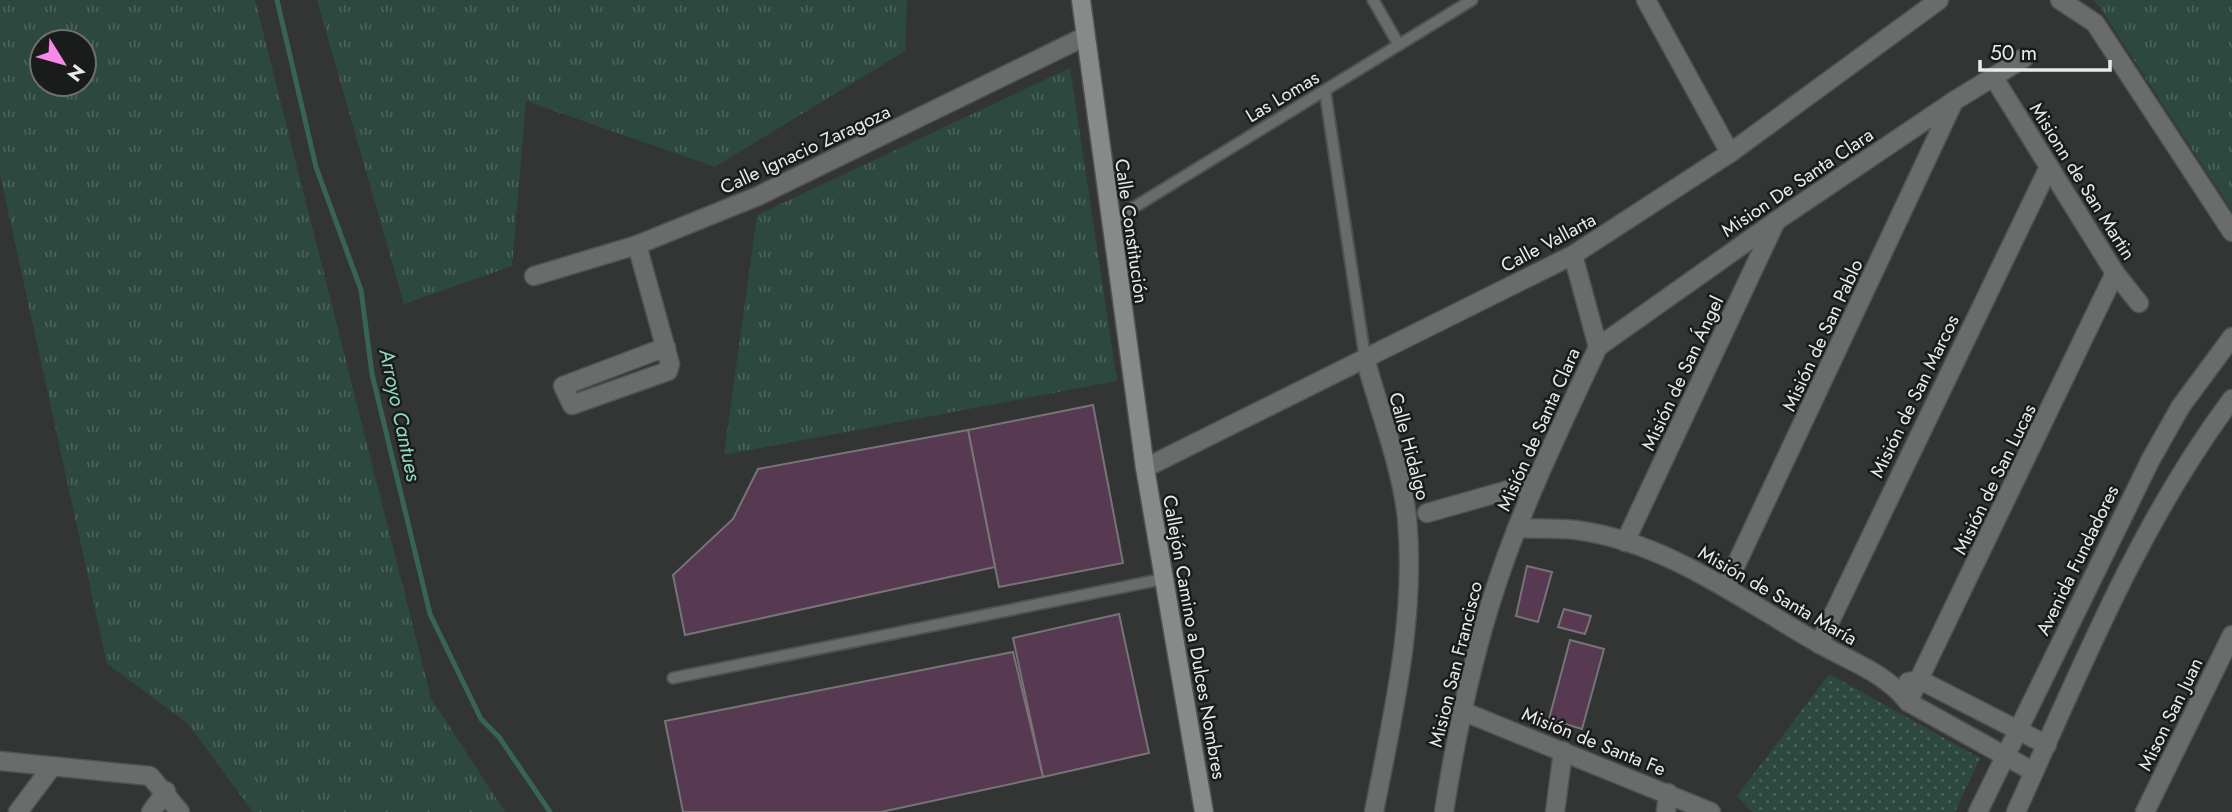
<svg xmlns="http://www.w3.org/2000/svg" width="2232" height="812" viewBox="0 0 2232 812" font-family="Jost,sans-serif">
<style>
.grass{fill:url(#grass-tufts);fill-rule:evenodd}
.park{fill:url(#park-dots)}
.lines{fill:none;stroke-linecap:round;stroke-linejoin:round}
.stream{stroke:#376453;stroke-width:5}
.building{fill:#573952;stroke:#777477;stroke-width:2}
.service-casing{stroke:#4f5250;stroke-width:14}
.minor-casing{stroke:#4f5250;stroke-width:21}
.tertiary-casing{stroke:#4f5250;stroke-width:21}
.secondary-casing{stroke:#4f5250;stroke-width:21}
.service{stroke:#6a6c6b;stroke-width:10}
.minor{stroke:#6a6c6b;stroke-width:18}
.tertiary{stroke:#6a6c6b;stroke-width:18}
.secondary{stroke:#888a89;stroke-width:18}
.labels{text-anchor:middle;stroke-width:5;stroke-linejoin:round;paint-order:stroke}
.street-label{font-size:19px;fill:#e9ebea;stroke:#1a1c1b}
.water-label{font-size:21px;font-style:italic;fill:#8fdbbe;stroke:#1a1c1b}
</style>
<defs>
<pattern id="grass-tufts" width="24" height="20" patternUnits="userSpaceOnUse" patternTransform="scale(1.75)"><rect width="24" height="20" fill="#2d483e"/><path d="M3 7l-1-3M5 7V3M7 7l1-3M15 17l-1-3M17 17v-4M19 17l1-3" fill="none" stroke="#4b635a"/></pattern>
<pattern id="park-dots" width="8" height="8" patternUnits="userSpaceOnUse" patternTransform="scale(1.75)"><rect width="8" height="8" fill="#2d483e"/><path d="M2 2h.1M6 6h.1" fill="none" stroke="#4b635a" stroke-width="1.8" stroke-linecap="round"/></pattern>
</defs>
<rect width="100%" height="100%" fill="#323533"/>
<g class="grass">
<path d="M0,0H255L431,698L505,812H253L187,723L107,664L0,174ZM42,42H84V84H42Z"/>
<path d="M317,0H907L905,51L715,167L526,101L512,266L404,304Z"/>
<path d="M2092,0H2232V211L2098,5Z"/>
<path d="M1070,68L1117,381L724,455L757,215Z"/>
</g>
<path class="park" d="M1829,674L1980,758L1955,812H1752L1737,796Z"/>
<g class="lines">
<path class="stream" d="M277,0L316,167L361,290L372,374L430,614L481,719L499,737L550,812"/>
</g>
<g class="building">
<path d="M1093,405L1123,563L999,587L968,430Z"/>
<path d="M968,430L995,567L685,635L673,575L733,519L758,469Z"/>
<path d="M1527,566L1552,572L1538,622L1516,616Z"/>
<path d="M1564,609L1591,616L1585,634L1558,627Z"/>
<path d="M1119,614L1149,753L1043,777L1013,638Z"/>
<path d="M1570,640L1604,649L1582,729L1549,719Z"/>
<path d="M1013,652L1043,777L881,812H683L665,721Z"/>
</g>
<g class="lines">
<defs>
<g id="service">
<path d="M1373,0L1399,45"/>
<path d="M1325,91L1365,358"/>
<path d="M1110,222L1472,0"/>
<path d="M673,678L1163,579"/>
</g>
<g id="minor">
<path d="M1646,0L1730,153"/>
<path d="M2060,0L2095,23L2232,232"/>
<path d="M1994,78L2115,273L2139,303"/>
<path d="M637,245L670,364L668,371L572,405L563,386L666,347"/>
<path d="M1573,255L1598,347"/>
<path d="M534,276L637,245L758,196L1084,37"/>
<path d="M1598,347L1776,221L1954,101L2024,58"/>
<path d="M1365,358C1379,410 1401,465 1407,518C1416,618 1393,714 1374,812"/>
<path d="M1145,468L1573,255L1730,153L1939,0"/>
<path d="M1427,513L1536,482"/>
<path d="M1517,528C1536,529 1557,528 1576,530C1667,542 1742,600 1820,644C1851,662 1886,673 1908,702L2034,772"/>
<path d="M1625,542L1776,221"/>
<path d="M1726,586L1954,101"/>
<path d="M1819,644L2049,167"/>
<path d="M1908,682L1920,680L2047,745"/>
<path d="M1908,702L2115,273"/>
<path d="M1462,711L1711,812"/>
<path d="M0,761L150,776L180,812"/>
<path d="M18,812L51,768"/>
<path d="M151,812L166,791"/>
<path d="M1444,812C1456,734 1472,658 1497,583C1524,502 1562,424 1598,347"/>
<path d="M1555,812L1563,751"/>
<path d="M1666,812L1668,793"/>
<path d="M2145,812L2232,635"/>
</g>
<g id="tertiary">
<path d="M1978,812L2151,459L2181,406L2232,337"/>
<path d="M2016,812C2080,671 2139,523 2232,399"/>
</g>
<path id="secondary" d="M1081,0L1145,468L1204,812"/>
</defs>
<use href="#service" class="service-casing"/>
<use href="#minor" class="minor-casing"/>
<use href="#tertiary" class="tertiary-casing"/>
<use href="#secondary" class="secondary-casing"/>
<use href="#service" class="service"/>
<use href="#minor" class="minor"/>
<use href="#tertiary" class="tertiary"/>
<use href="#secondary" class="secondary"/>
</g>
<g class="labels">
<g class="street-label">
<text transform="translate(1282 96) rotate(-31)" y="7">Las Lomas</text>
<text transform="translate(805 149) rotate(-25)" y="7">Calle Ignacio Zaragoza</text>
<text transform="translate(2083 181) rotate(58)" y="7">Misionn de San Martin</text>
<text transform="translate(1797 182) rotate(-34)" y="7">Mision De Santa Clara</text>
<text transform="translate(1132 231) rotate(82)" y="7">Calle Constitución</text>
<text transform="translate(1548 242) rotate(-28)" y="7">Calle Vallarta</text>
<text transform="translate(1822 335) rotate(-65)" y="7">Misión de San Pablo</text>
<text transform="translate(1682 373) rotate(-65)" y="7">Misión de San Ángel</text>
<text transform="translate(1914 396) rotate(-64)" y="7">Misión de San Marcos</text>
<text transform="translate(1538 429) rotate(-66)" y="7">Misión de Santa Clara</text>
<text transform="translate(1410 446) rotate(75)" y="7">Calle Hidalgo</text>
<text transform="translate(1994 479) rotate(-64)" y="7">Misión de San Lucas</text>
<text transform="translate(2077 560) rotate(-64)" y="7">Avenida Fundadores</text>
<text transform="translate(1778 595) rotate(30)" y="7">Misión de Santa María</text>
<text transform="translate(1195 637) rotate(80)" y="7">Callejón Camino a Dulces Nombres</text>
<text transform="translate(1455 664) rotate(-76)" y="7">Mision San Francisco</text>
<text transform="translate(2170 714) rotate(-64)" y="7">Mison San Juan</text>
<text transform="translate(1594 741) rotate(22)" y="7">Misión de Santa Fe</text>
</g>
<g class="water-label">
<text transform="translate(400 415) rotate(78)" y="7">Arroyo Cantues</text>
</g>
</g>
<g transform="translate(63 63) rotate(127)"><circle r="33" fill="#1a1c1b" stroke="#6d6f6e" stroke-width="2"/>
<path d="M0-5L12 26L0 18L-12 26Z" fill="#f888ea"/>
<text y="-10" font-size="19" font-weight="bold" text-anchor="middle" fill="#e9ebea">N</text>
</g>
<path d="M1980 60v10h130v-10" fill="none" stroke="#e9ebea" stroke-width="3.5"/>
<text x="1990" y="60" font-size="21" fill="#e9ebea" stroke="#1a1c1b" stroke-width="5" paint-order="stroke">50 m</text>
</svg>
